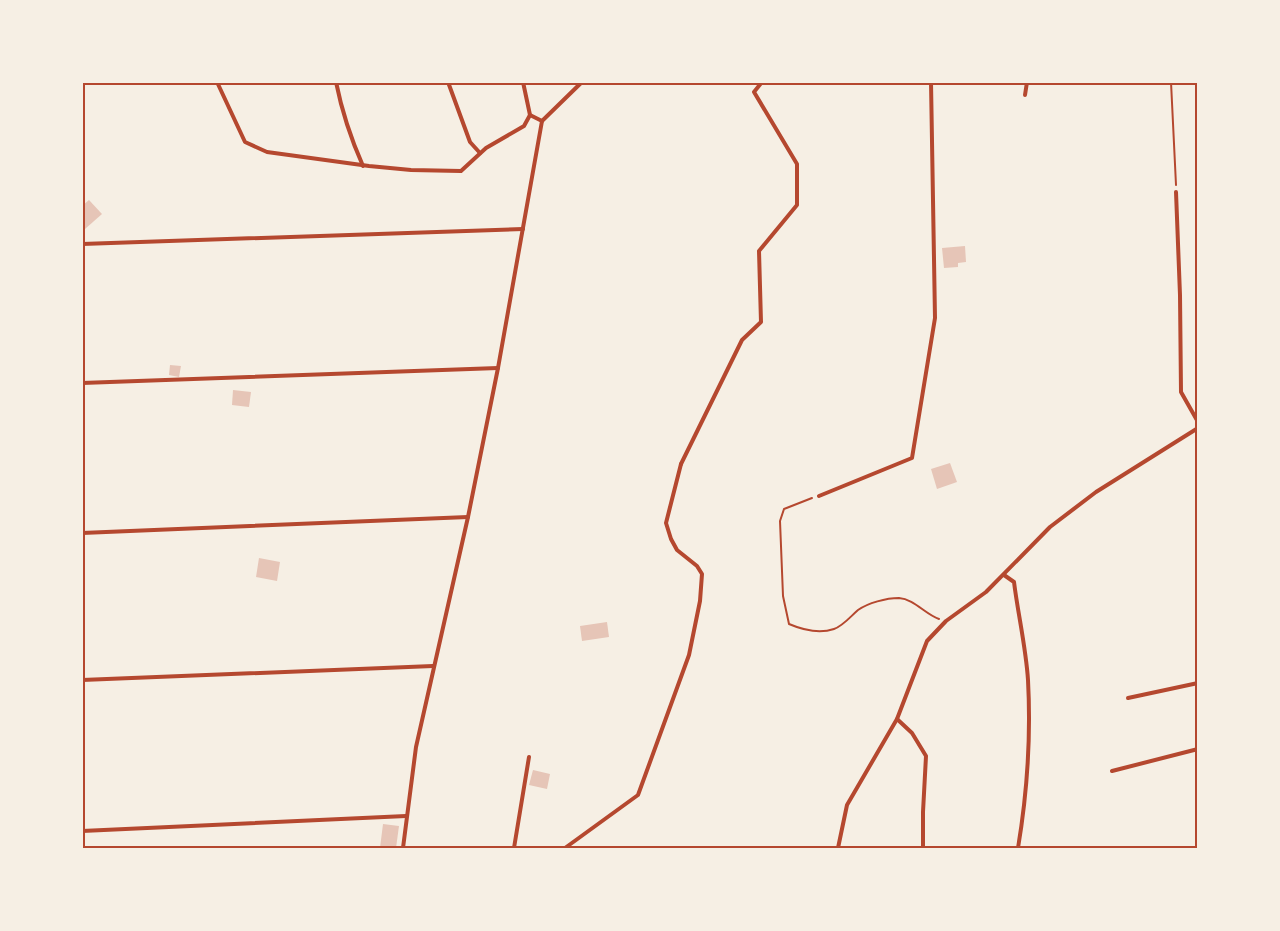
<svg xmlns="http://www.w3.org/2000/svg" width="1280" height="931" viewBox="0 0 1280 931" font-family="'Sofia Sans Condensed',sans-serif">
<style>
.building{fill:#e6c5b7}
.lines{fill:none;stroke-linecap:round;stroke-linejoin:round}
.path{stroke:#b5482f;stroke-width:2}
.service{stroke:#b5482f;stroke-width:4}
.neatline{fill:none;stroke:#b5482f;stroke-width:2}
</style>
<rect width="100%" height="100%" fill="#f6efe4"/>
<g class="building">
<path d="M89,200L102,214L85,229L82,226V206Z"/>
<path d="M965,246L966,262L958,263V267L944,268L942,248Z"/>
<path d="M170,365L181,366L179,377L169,375Z"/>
<path d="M233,390L251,392L249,407L232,405Z"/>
<path d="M950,463L957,482L937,489L931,469Z"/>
<path d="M259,558L280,562L277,581L256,577Z"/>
<path d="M607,622L609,637L582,641L580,626Z"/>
<path d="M533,770L550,774L547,789L529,785Z"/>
<path d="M383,824L399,826L396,848H380Z"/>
</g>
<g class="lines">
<g class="path">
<path d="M1171,82L1176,185"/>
<path d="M812,498L784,509L780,521L783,596L789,624C803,630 819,634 834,629C843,626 851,616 858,610C868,603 886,598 899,598C914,599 925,614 939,619"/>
</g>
<g class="service">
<path d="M217,82L245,142L267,152L369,166L411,170L461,171L486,148L524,126L530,115"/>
<path d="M336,82C342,112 351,139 363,166"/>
<path d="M448,82L470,142L480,153"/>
<path d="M523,82L530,115L542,121"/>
<path d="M1025,95L1027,82"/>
<path d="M1176,192L1180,295L1181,392L1198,422"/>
<path d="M82,244L523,229"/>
<path d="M82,383L498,368"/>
<path d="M681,464L742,340L761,322L759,251L797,205V164L754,92L762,82"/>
<path d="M819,496L912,458L935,318L931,82"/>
<path d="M82,533L468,517"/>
<path d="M1004,575L1014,582C1018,614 1026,648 1028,680C1031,736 1027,794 1018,848"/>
<path d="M82,680L433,666"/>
<path d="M1128,698L1198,683"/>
<path d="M897,719L912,733L926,756L923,812V848"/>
<path d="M1112,771L1198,749"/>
<path d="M82,831L406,816"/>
<path d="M403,848L416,747L468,517L498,368L542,121L582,82"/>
<path d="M514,848L529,757"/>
<path d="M565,848L638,795L689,655L700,601L702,574L697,566L677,550L671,539L666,523L681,464"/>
<path d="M838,848L847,805L897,719L927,641L946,621L986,592L1050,527L1096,492L1198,428"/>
</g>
</g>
<rect width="1280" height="931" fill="none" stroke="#f6efe4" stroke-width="168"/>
<rect x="84" y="84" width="1112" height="763" class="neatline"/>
</svg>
